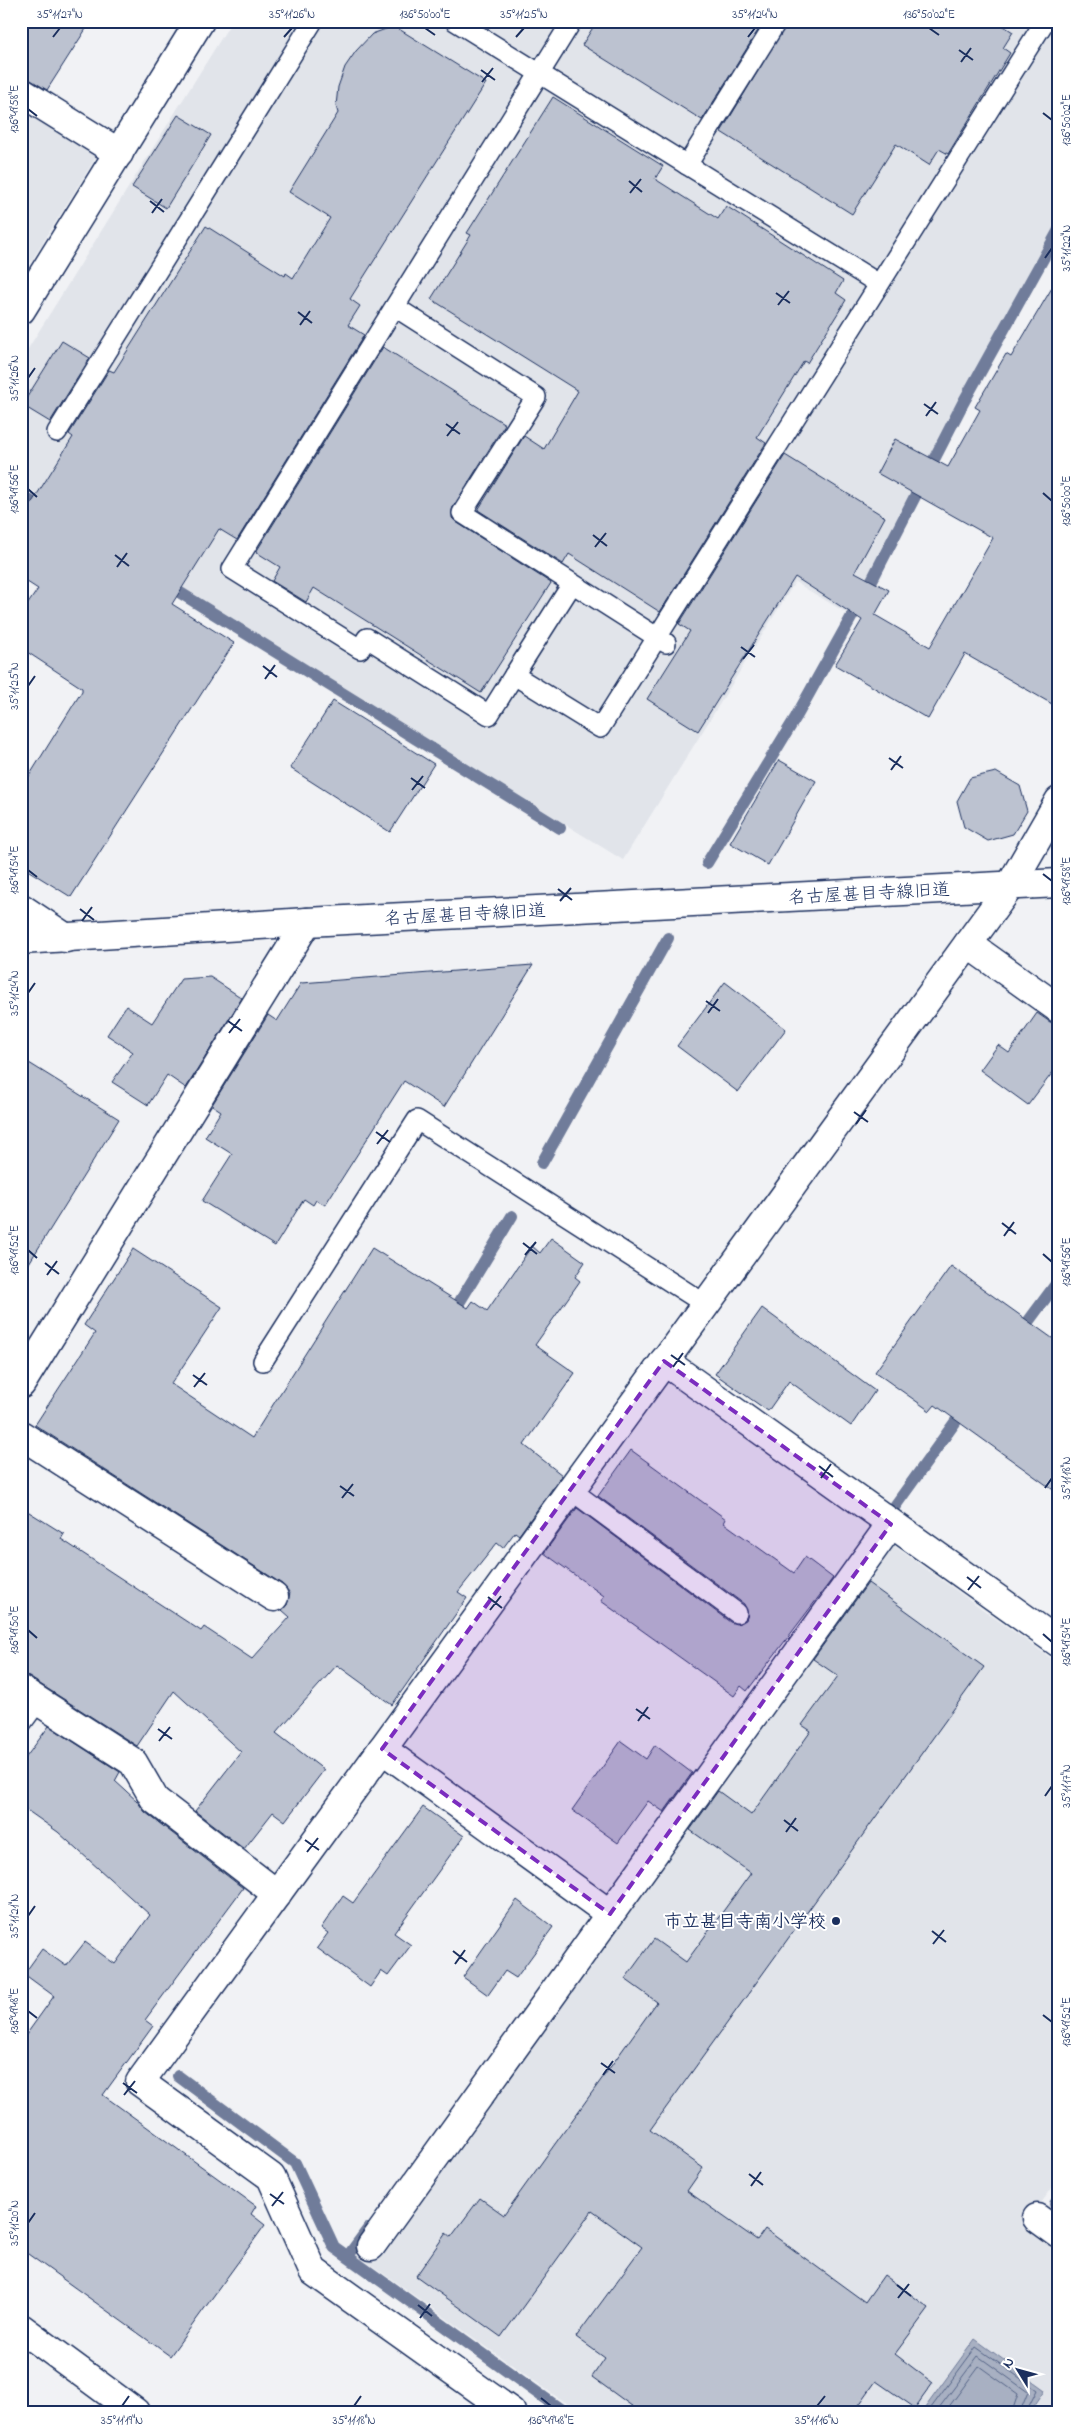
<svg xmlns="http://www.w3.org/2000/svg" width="1080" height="2433" viewBox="0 0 1080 2433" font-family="'Indie Flower','Klee One',sans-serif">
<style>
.built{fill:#e1e4ea}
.water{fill:#a8b0c2;stroke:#707c9a}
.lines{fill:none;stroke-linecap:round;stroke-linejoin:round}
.shore{stroke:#536386;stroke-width:1}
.stream{stroke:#707c9a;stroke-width:12}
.building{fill:#bcc2d0;stroke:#1b2f5e}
.lane-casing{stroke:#1b2f5e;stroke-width:22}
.street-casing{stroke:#1b2f5e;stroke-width:31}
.secondary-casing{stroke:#1b2f5e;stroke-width:31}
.lane{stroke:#fff;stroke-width:19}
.street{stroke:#fff;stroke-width:28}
.secondary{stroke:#fff;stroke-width:28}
.marked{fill:#7b2cbf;fill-opacity:0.2;stroke:#7b2cbf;stroke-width:4;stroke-dasharray:10 6;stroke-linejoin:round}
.ticks{fill:none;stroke:#1b2f5e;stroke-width:2}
.poi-dot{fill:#1b2f5e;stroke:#fff;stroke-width:2}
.labels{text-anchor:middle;stroke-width:4;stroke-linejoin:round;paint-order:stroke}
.street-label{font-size:18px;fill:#1b2f5e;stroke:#fff}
.poi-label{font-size:18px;font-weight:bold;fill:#1b2f5e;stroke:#fff;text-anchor:end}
.neatline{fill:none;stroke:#1b2f5e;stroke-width:2}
.ticks-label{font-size:12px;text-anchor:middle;fill:#1b2f5e}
</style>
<rect width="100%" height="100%" fill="#f1f2f5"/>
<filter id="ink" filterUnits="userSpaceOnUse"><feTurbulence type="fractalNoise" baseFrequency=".02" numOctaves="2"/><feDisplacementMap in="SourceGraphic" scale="10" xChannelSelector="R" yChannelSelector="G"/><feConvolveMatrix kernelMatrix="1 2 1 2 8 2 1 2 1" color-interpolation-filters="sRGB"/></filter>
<g filter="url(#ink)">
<g class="built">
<path d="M232,21H1059V224L848,614L795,582L623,860L21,488V360Z"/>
<path d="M21,107L98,154L21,278Z"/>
<path d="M885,1545H893L1059,1664V2179L1023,2227L1059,2253V2412H578L367,2262Z"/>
</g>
<path class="water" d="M975,2339L1045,2390L1030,2412H922Z"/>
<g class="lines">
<g class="shore">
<path d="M928,2412L976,2347L1037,2390L1026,2412"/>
<path d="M936,2412L978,2356L1028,2392L1020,2412"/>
<path d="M945,2412L979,2366L1018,2394L1012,2412"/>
</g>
<g class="stream">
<path d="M21,495L47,511"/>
<path d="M166,584L560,828"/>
<path d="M707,863L796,717L872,580L963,403L1059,230"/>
<path d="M542,1163L668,938"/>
<path d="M451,1316L512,1216"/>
<path d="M1019,1334L1059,1280"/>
<path d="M895,1506L966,1407"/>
<path d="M178,2076L295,2163L334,2247L564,2412"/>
<path d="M1055,2204L1059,2199"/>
<path d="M348,2256L368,2229"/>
</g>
</g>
<g class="building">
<path d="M21,21H91L47,90L21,74Z"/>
<path d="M597,21H764L702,120L582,45Z"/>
<path d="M788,21H996L1013,32L1003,48L1010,53L948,154L939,149L929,165L896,144L852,214L721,132Z"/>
<path d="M394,26L486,83L350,299L360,306L348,325L364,335L237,540L219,529L172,604L234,643L71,897L21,866V789L82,691V688L21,648V614L38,589L21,578V520L73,437L69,434L109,370L114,372L206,226L285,276L286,273L293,278L330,218L289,192L338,113L336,106L338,87L345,67L356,51L372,34Z"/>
<path d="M553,97L663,166L655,179L718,219L726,206L843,281L836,293L846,300L807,363L804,361L757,437L766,443L660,612L569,554L563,564L478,510L524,436L544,449L578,391L431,299L471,235L467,233Z"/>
<path d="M178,115L211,135L166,208L132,187Z"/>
<path d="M1059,276V708L965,654L928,719L835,665L862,620L795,577L698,731L647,699L690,631L679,624L785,455L885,517L855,572L889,590L875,615L930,647L993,538L877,473L895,439L948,467L980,410L975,407L1006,354L1011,357Z"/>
<path d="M62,341L90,358L50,422L22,405Z"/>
<path d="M383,347L505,424L453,507L452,518L456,522L551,583L481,693L314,588L306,602L272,581L280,567L256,552Z"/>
<path d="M333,701L434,764L390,832L290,768Z"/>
<path d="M779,760L816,781L768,865L730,843Z"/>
<path d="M996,772L1020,786L1027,811L1013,834L988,841L964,827L957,801L970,778Z"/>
<path d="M533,965L444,1107L404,1081L325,1205L316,1200L313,1205L304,1199L275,1246L202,1201L232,1154L205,1137L221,1111L212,1105L268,1015L277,1021L301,983Z"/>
<path d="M210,977L242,998L186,1088L167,1075L148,1105L112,1082L133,1052L107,1035L126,1006L152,1023L181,979Z"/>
<path d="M725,982L786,1029L738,1092L677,1046Z"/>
<path d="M1037,1013L1050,1022L1059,1024V1064L1028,1105L980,1070L998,1045L1009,1053Z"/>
<path d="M21,1058L119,1119L21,1276Z"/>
<path d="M551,1238L585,1262L575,1277L580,1281L535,1345L575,1373L524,1445L562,1475L519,1535L515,1532L503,1548L497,1543L458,1592L467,1598L392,1705L337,1665L276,1733L324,1770L285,1821L273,1812L244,1849L195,1811L241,1752L174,1691L137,1746L29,1677L21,1674V1507L64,1534L61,1539L201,1631L204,1627L252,1659L290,1617L282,1610L287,1605L290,1593L282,1584L35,1425L95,1333L84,1325L133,1249L222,1307L171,1384L252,1438L372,1248L468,1308L473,1301L487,1311L532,1246L540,1253Z"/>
<path d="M951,1266L1059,1343V1494L935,1405L930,1411L875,1372Z"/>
<path d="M762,1308L875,1391L851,1426L789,1381L768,1411L715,1374Z"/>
<path d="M631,1450L726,1519L724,1523L794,1573L805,1557L833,1578L747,1691L741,1686L734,1696L601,1601L604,1596L544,1553L577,1508L730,1622L736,1624L746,1620L748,1614L744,1604L598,1496Z"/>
<path d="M868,1583L984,1667L650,2130L703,2168L687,2191L757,2240L765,2229L865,2302L884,2275L929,2308L895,2354L933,2383L915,2408L876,2381L854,2412H640L592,2377L605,2358L576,2337L642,2247L592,2211L501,2337L416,2276L446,2233L451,2237L480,2198L504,2215L657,2002L625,1979L654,1939L686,1962L751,1873L690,1830L718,1791L751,1815L811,1731L802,1725L838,1676L813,1659Z"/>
<path d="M49,1726L120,1772L115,1781L137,1801L145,1812L243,1888L145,2020L153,2026L103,2095L256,2206L251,2214L265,2225L170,2356L21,2249V2042L54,1996L24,1974L42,1949L66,1966L85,1942L115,1964L150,1915L58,1832L21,1806V1764Z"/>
<path d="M621,1741L646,1759L655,1745L692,1773L664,1812L648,1801L618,1843L572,1810Z"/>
<path d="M423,1807L464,1836L394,1933L411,1945L388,1976L381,1971L370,1987L317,1948L328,1933L321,1928L343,1896L353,1903Z"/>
<path d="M517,1900L553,1927L516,1978L505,1971L488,1995L463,1977Z"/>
</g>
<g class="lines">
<defs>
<g id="lane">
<path d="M455,21L879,284"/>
<path d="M572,21L232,569L360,649L367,638L489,715L514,675L600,728L1045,21"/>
<path d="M687,165L777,21"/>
<path d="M395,307L536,397L462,513L666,643"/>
<path d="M57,432L313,21"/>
<path d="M514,675L572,584"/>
<path d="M263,1361L417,1120L705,1304"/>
<path d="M571,1490L737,1613"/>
<path d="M21,1724L38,1701"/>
</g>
<g id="street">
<path d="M21,92L119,153"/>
<path d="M21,310L200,21"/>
<path d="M21,908L66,938"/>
<path d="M968,944L1059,1009"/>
<path d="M664,1361L1059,1643"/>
<path d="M21,1384L307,922"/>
<path d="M21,1435L274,1597"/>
<path d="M21,1690L133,1762L155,1800L277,1894"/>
<path d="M382,1749L610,1914"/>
<path d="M1037,2218L1059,2234"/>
<path d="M371,2246L891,1524"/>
<path d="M511,2412L313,2271L271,2177L140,2082L1010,886L1059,801"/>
</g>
<g id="secondary">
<path d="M21,940L307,922L1059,883"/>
<path d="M21,2328L135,2412"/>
</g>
</defs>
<use href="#lane" class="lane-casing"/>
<use href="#street" class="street-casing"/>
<use href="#secondary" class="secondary-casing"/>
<use href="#lane" class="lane"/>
<use href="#street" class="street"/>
<use href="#secondary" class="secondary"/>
</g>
</g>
<path class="marked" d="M664,1361L891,1524L610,1914L382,1749Z"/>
<path class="ticks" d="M425,28L435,35M929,28L939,35M53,37L60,28M284,37L292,28M516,37L524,28M748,37L755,28M959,50L973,60M961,62L971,48M481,70L495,80M482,82L493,68M28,109L37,116M1043,113L1052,120M629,181L642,192M630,193L641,179M150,201L164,212M152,213L162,199M1045,258L1052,248M776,293L790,303M778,305L789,291M298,312L312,323M300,325L310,311M28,378L35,368M924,404L938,414M926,416L936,402M446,424L460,434M447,436L458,422M28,489L37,497M1043,493L1052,501M593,535L607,546M595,547L606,533M115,555L129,566M117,567L127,553M741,647L755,657M743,659L754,645M263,666L277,677M265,679L275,665M28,686L35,676M889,758L903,768M891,770L901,756M411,778L425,788M412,790L423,776M28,870L37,877M1043,874L1052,881M558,889L572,900M560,901L571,888M80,909L94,920M82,921L92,907M28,993L35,983M706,1001L720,1011M708,1013L718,999M228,1021L242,1031M229,1033L240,1019M854,1112L868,1122M856,1124L866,1110M376,1132L390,1142M377,1144L388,1130M1002,1223L1016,1234M1004,1236L1014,1222M523,1243L537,1254M28,1250L37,1258M1043,1254L1052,1262M525,1255L536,1242M45,1263L59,1274M47,1275L57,1261M671,1355L685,1365M673,1367L683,1353M193,1375L207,1385M194,1387L205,1373M819,1466L833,1477M821,1478L831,1464M340,1486L354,1496M1045,1488L1052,1478M342,1498L353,1484M967,1577L981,1588M968,1590L979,1576M488,1597L502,1608M490,1610L501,1596M28,1630L37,1638M1043,1634L1052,1642M636,1709L650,1719M638,1721L648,1707M158,1729L172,1739M159,1741L170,1727M1045,1796L1052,1786M784,1820L798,1831M786,1832L796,1818M305,1840L319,1850M307,1852L318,1838M28,1916L35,1906M932,1931L946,1942M933,1944L944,1930M453,1951L467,1962M455,1964L465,1950M28,2011L37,2018M1043,2015L1052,2022M601,2063L615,2073M603,2075L613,2061M123,2083L137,2093M124,2095L135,2081M749,2174L763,2185M751,2186L761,2172M270,2194L284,2204M272,2206L283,2192M28,2223L35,2213M897,2285L911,2296M898,2298L909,2284M418,2305L432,2316M420,2318L430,2304M541,2398L551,2406M122,2406L129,2396M354,2406L361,2396M817,2406L825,2396"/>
<circle class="poi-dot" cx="836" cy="1921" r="5"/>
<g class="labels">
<g class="street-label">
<text transform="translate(869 893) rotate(-3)" y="6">名古屋甚目寺線旧道</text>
<text transform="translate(465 914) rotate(-3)" y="6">名古屋甚目寺線旧道</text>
</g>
<g class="poi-label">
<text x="826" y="1927">市立甚目寺南小学校</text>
</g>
</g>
<rect width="1080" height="2433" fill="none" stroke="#fff" stroke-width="55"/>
<g transform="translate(1018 2370) rotate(307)" stroke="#ffffff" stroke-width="4" paint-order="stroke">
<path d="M0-4L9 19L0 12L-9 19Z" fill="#1b2f5e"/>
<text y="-8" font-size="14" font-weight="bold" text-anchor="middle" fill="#1b2f5e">N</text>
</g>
<rect x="28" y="28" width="1024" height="2378" class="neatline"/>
<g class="ticks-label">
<text x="60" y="18">35°11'27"N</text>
<text x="292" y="18">35°11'26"N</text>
<text x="425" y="18">136°50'00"E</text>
<text x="524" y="18">35°11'25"N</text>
<text x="755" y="18">35°11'24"N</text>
<text x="929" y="18">136°50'02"E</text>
<text transform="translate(14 109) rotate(-90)" y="4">136°49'58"E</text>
<text transform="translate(1066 120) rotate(-90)" y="4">136°50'02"E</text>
<text transform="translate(1066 248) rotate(-90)" y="4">35°11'22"N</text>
<text transform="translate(14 378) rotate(-90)" y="4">35°11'26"N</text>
<text transform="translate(14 489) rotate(-90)" y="4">136°49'56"E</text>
<text transform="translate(1066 501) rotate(-90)" y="4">136°50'00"E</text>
<text transform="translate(14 686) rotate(-90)" y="4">35°11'25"N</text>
<text transform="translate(14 870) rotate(-90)" y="4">136°49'54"E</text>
<text transform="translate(1066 881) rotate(-90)" y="4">136°49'58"E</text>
<text transform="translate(14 993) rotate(-90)" y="4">35°11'24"N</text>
<text transform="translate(14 1250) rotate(-90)" y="4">136°49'52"E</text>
<text transform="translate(1066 1262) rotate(-90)" y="4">136°49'56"E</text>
<text transform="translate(1066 1478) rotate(-90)" y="4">35°11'18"N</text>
<text transform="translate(14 1630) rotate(-90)" y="4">136°49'50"E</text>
<text transform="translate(1066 1642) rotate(-90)" y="4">136°49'54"E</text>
<text transform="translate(1066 1786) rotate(-90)" y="4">35°11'17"N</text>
<text transform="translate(14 1916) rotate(-90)" y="4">35°11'21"N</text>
<text transform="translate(14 2011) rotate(-90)" y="4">136°49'48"E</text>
<text transform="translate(1066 2022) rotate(-90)" y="4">136°49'52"E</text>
<text transform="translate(14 2223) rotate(-90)" y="4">35°11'20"N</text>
<text x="122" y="2424">35°11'19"N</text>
<text x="354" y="2424">35°11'18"N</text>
<text x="551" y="2424">136°49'48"E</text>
<text x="817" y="2424">35°11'16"N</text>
</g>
</svg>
